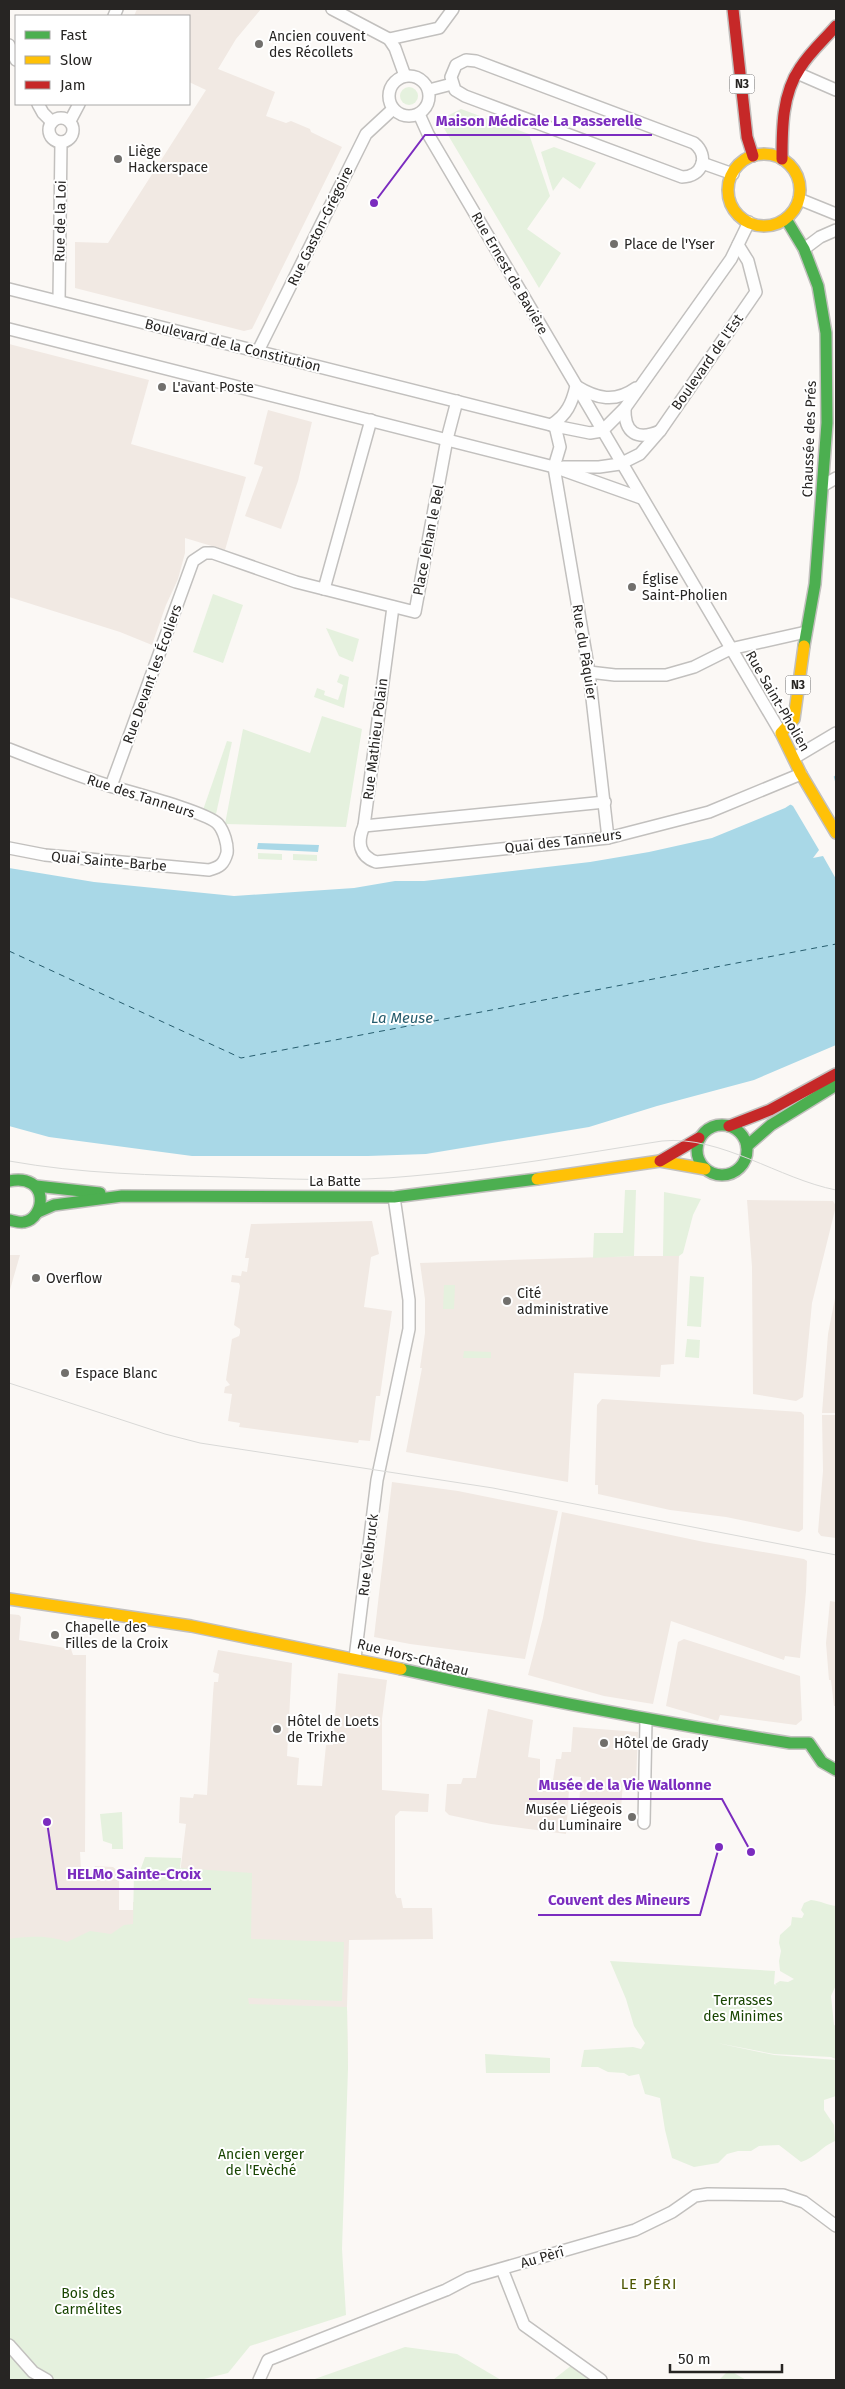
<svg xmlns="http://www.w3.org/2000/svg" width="845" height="2389" viewBox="0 0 845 2389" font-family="'Fira Sans',sans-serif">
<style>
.built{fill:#f1e9e3}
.green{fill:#e5f1de}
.water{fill:#a9d8e7}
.pier{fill:#fbf8f5}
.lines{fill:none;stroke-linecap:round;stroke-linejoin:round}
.ferry{stroke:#275d6e;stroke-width:1;stroke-dasharray:6 5;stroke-linecap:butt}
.street-casing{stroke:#c2c0be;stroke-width:14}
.fast-casing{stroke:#c2c0be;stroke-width:14}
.slow-casing{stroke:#c2c0be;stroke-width:14}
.jam-casing{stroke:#c2c0be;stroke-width:14}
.street{stroke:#fefefe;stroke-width:11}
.fast{stroke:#4caf50;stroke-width:11}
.slow{stroke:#ffc107;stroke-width:11}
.jam{stroke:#c62828;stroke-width:11}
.tram{stroke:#d9d9d7;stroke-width:1}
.poi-dot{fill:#716f6c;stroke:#fff;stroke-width:2}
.labels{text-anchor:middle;stroke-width:4;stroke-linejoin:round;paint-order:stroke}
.shield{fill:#fff;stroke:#686665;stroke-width:1}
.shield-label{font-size:12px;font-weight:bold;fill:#272523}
.poi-label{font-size:14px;fill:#272523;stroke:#fff;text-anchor:start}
.street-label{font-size:14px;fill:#272523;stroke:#fff}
.park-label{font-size:14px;fill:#184501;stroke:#fff}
.water-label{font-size:15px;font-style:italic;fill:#275d6e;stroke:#fff}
.neighbourhood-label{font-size:15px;letter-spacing:1px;fill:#4d5600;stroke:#fff}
.leader{fill:none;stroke:#7b2cbf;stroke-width:2}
.callout-dot{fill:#7b2cbf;stroke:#fff;stroke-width:2}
.callout-label{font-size:15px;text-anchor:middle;font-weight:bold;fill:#7b2cbf;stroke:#fff;stroke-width:4;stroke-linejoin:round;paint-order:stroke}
</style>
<rect width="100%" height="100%" fill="#fbf8f5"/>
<g class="built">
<path d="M137,9H261L236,39L218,69L275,92L266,116L286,123L291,121L310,129L311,132L342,147L252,329L244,331L75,288V242L108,243L206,90L189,82V16H134Z"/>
<path d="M9,344L149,380L131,444L246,477L225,550L185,538V553L178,579L166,605L152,645L120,632L9,597Z"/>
<path d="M268,410L312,422L298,481L281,529L245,516L263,467L254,464Z"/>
<path d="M747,1200L833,1201L836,1206L812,1303L803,1397L796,1401L753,1394L752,1267Z"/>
<path d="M372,1221L379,1254L371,1257L364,1307L392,1311L380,1396H376L370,1441L359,1440L358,1443L239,1427L240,1423L228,1421L232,1394L224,1393L225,1387L230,1385L226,1380L232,1339L239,1336L240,1333V1329L234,1325L240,1286L239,1283L231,1282L232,1275L241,1276L242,1271L247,1272L249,1258H245L251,1224Z"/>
<path d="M9,1255H20L9,1293Z"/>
<path d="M634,1256H679L674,1364L661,1365L660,1377L574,1373L568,1482L406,1452L422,1368H420L425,1333V1299L420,1263Z"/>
<path d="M836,1293V1413H822L828,1334Z"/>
<path d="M602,1399L801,1412L804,1415L803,1529L799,1532L726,1517L670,1510L598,1494V1485H595L597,1405Z"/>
<path d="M822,1415H836V1538L821,1536L818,1532L823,1471Z"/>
<path d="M392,1482L458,1491L558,1511L525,1659L410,1644L374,1637Z"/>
<path d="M562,1512L704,1542L804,1559L807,1561L806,1591L800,1658L785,1656L784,1660L671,1621L653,1704L604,1696L528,1675L543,1618Z"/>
<path d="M830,1601L836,1602V1706H834L831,1680H829L826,1643Z"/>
<path d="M9,1614L19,1615L21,1617L19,1640L71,1649L73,1655H86L85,1852H80L81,1870H94L95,1866L113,1867L119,1872V1910H133V1902L177,1899L186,1824L179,1823L180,1797L193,1798L194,1794L207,1795L213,1694L214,1682H218L219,1674L213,1672L218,1650L292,1663L287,1756L299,1758L297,1785L322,1786L326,1745H333L338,1673L387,1680L382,1719V1790L429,1794L428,1812L400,1811L395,1816V1893L397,1898H401L403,1908H432L433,1939L349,1940L347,2007L348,2069L9,2033Z"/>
<path d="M684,1639L800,1676L802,1720L796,1725L720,1715L718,1721L666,1706L678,1642Z"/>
<path d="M488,1709L533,1720L528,1757L540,1759V1781L553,1780L556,1759H561L562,1752H571L573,1727L638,1732L636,1782L623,1781L621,1809L579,1806L581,1777L570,1776L566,1834L491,1824L449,1815L445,1811L447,1784H461L463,1778H476Z"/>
</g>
<g class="green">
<circle cx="409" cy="96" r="9"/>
<path d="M461,109L529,134L550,196L527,229L561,253L539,288L439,120Z"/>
<path d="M554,147L596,163L580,189L563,177L553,191L541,152Z"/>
<path d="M213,594L243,605L223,663L193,652Z"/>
<path d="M326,628L359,639L353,662L339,656Z"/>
<path d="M340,674L349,677L344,708L314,697L317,688L325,691L324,695L338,700L343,685L337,682Z"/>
<path d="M322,716L362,729L346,827L225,824L243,729L310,753Z"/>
<path d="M227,741L232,742L216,814L203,810Z"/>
<path d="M258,853L282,854V860L258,859Z"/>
<path d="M293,854L317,855V861L293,860Z"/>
<path d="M625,1190H636L634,1256L593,1258L594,1233H623Z"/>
<path d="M664,1192L701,1199L693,1215L683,1253L679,1256H663Z"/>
<path d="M690,1276L704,1277L701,1327L687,1326Z"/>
<path d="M444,1285H455L454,1309H443Z"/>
<path d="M687,1339L700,1340L699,1358L685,1357Z"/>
<path d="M464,1351L491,1352V1358H463Z"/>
<path d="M122,1812L123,1849H112V1844L103,1841L100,1814Z"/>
<path d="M145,1857L181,1858L180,1868L252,1873L251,1939L344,1942L342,2001L248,1998L249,2004L347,2007L348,2069L342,2249L346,2315L250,2346L228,2373L200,2380H9V1939C26,1936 51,1935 67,1942L90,1931L111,1934L124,1925L133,1924L134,1870L140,1871Z"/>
<path d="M811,1900C821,1901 827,1905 836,1906V1985L831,1996L834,2025L836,2026V2059L831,2057L774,2054L717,2043L774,2055L836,2060V2096L824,2100V2110L834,2125L835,2141C821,2147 816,2157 801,2162L779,2145L759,2146L751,2151H738L727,2154L718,2163L694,2167L672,2158L665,2130L660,2098L645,2094L639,2074L629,2076L624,2073L608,2072L598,2067H581L584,2050L633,2047L641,2049L645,2043L634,2026L626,1999L610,1961L775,1971L774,1984L777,1986L775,1984L780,1981L788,1982L794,1979L780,1971L779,1961L781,1951L779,1943L780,1935L791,1925L792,1917L802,1918L804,1914L801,1910L804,1903Z"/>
<path d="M485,2054L550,2058V2073H486Z"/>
<path d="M405,2347L457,2354L501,2380H312Z"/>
<path d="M577,2361L608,2380H553Z"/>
<path d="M729,2370L746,2380H719Z"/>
</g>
<g class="water">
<path d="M836,775V1045L754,1080L657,1106L589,1127L426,1154L368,1156H192L49,1137L9,1126V868L94,882L234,896L354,888L395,881H424L590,862L649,852L712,838L785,808Z"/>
<path d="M258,843L319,845L318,852L257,849Z"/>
</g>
<path class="pier" d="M833,774L836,785V879L823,856L813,858L819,850L793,806L788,803Z"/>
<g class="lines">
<path class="ferry" d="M9,951L241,1058L836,944"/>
<defs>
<g id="street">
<path d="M332,9L389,39L395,48L405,76"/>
<path d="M114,16L117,9"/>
<path d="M389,39L439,28L453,9"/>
<path d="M9,45L16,60"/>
<path d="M466,60L476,61L694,143C710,156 702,177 682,177L465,96L455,90L451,77L456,65Z"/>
<path d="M797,73L836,90"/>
<circle cx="409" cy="96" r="20"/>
<path d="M429,90L452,84"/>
<path d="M38,104L43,113L52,122"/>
<path d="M419,114L428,134L781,733"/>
<circle cx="61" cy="130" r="12"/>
<path d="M70,121L79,104"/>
<path d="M702,163L733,174"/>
<path d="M799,199L836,214"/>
<path d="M804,249L820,237L836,230"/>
<path d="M9,289L555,426L590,433L602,431"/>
<path d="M59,301L61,142"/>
<path d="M9,329L554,467L641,498"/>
<path d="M258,351L366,134L393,109"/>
<path d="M625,408C624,433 637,441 660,431"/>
<path d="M551,425C567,415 572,403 576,386C597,399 615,403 636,388"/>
<path d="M555,426L560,447L554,467L589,672L608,838"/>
<path d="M602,431L625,408L731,259L749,222"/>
<path d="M563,467H599L620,464L640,454L660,431L756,292L748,261L738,245"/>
<path d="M824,485L836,478"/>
<path d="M324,589L371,420"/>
<path d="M393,607L364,826C357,842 359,856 376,862L608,838L709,812L801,774"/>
<path d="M589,672L615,675H666L694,667L730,649L806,632"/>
<path d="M9,749C42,762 76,775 110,786C130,792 207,812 218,824C224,831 228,845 227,853C224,864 220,867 209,870L45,855L9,848"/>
<path d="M794,758L836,733"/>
<path d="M111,786L193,561L205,553H213L296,582L415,612L447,439L457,401"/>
<path d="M364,826L605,802"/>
<path d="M355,1658L377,1480L409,1329V1300L394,1197"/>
<path d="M644,1823L646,1720"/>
<path d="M502,2269L524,2325L601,2380"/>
<path d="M9,2345L33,2372L47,2380"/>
<path d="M259,2380L268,2360L446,2290L469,2278L635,2230L672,2212L695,2196L708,2194L783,2195L804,2202L836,2226"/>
</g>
<g id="fast">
<path d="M786,219L804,249L818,286L826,333L827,423L815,584L804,646"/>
<circle cx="722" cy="1150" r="25"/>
<path d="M747,1146L771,1125L836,1085"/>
<path d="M9,1181C50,1173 46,1218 24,1222C20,1223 14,1221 9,1220"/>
<path d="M36,1186L100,1193"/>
<path d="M38,1212L54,1205L122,1196L394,1197L537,1179"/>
<path d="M401,1669C530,1698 659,1722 790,1743H809L822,1762L836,1770"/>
</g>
<g id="slow">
<circle cx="764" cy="190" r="36"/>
<path d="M804,646L794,719L781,733L801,774L836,833"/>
<path d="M537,1179L660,1161L705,1169"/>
<path d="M9,1599L191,1626L401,1669"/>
</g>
<g id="jam">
<path d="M733,9L747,137L753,156"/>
<path d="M782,159C782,129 782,94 800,68C810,52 824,40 836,26"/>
<path d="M729,1126L770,1110L836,1074"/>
<path d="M660,1161L699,1138"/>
</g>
</defs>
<use href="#street" class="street-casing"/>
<use href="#fast" class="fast-casing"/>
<use href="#slow" class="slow-casing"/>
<use href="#jam" class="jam-casing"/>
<use href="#street" class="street"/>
<use href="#fast" class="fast"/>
<use href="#slow" class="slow"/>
<use href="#jam" class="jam"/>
<g class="tram">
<path d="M9,1161C81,1174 153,1175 227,1177C288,1179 351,1182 412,1176C495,1169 579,1154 662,1141C721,1135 779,1179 836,1190"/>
<path d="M9,1383L165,1434L200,1443L493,1488L836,1555"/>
</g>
</g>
<g class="poi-dot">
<circle cx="259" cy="44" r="5"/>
<circle cx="118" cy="159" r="5"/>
<circle cx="614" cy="244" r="5"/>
<circle cx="162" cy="387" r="5"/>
<circle cx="632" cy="587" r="5"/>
<circle cx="36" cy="1278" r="5"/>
<circle cx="507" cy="1301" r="5"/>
<circle cx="65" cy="1373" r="5"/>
<circle cx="55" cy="1635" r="5"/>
<circle cx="277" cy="1729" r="5"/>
<circle cx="604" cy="1743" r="5"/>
<circle cx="632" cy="1817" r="5"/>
</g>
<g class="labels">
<g class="shield">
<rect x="729.5" y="74.5" width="25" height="19" rx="4"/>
<rect x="785.5" y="675.5" width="25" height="19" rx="4"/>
</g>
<g class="shield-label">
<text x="742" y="88">N3</text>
<text x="798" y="689">N3</text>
</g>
<g class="poi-label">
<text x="269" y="41">Ancien couvent<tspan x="269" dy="16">des Récollets</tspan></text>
<text x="128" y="156">Liège<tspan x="128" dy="16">Hackerspace</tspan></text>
<text x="624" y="249">Place de l'Yser</text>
<text x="172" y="392">L'avant Poste</text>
<text x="642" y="584">Église<tspan x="642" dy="16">Saint-Pholien</tspan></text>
<text x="46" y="1283">Overflow</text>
<text x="517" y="1298">Cité<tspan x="517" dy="16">administrative</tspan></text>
<text x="75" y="1378">Espace Blanc</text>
<text x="65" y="1632">Chapelle des<tspan x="65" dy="16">Filles de la Croix</tspan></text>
<text x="287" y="1726">Hôtel de Loets<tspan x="287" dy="16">de Trixhe</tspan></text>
<text x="614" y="1748">Hôtel de Grady</text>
<text x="622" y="1814" text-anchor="end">Musée Liégeois<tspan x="622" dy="16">du Luminaire</tspan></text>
</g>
<g class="street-label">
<text transform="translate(60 221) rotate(-89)" y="5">Rue de la Loi</text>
<text transform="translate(320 226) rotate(-64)" y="5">Rue Gaston-Grégoire</text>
<text transform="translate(510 273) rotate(60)" y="5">Rue Ernest de Bavière</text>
<text transform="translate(233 345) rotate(14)" y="5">Boulevard de la Constitution</text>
<text transform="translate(707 362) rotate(-55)" y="5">Boulevard de l'Est</text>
<text transform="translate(809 439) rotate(-88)" y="5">Chaussée des Prés</text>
<text transform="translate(428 540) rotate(-79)" y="5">Place Jehan le Bel</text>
<text transform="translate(585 652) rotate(81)" y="5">Rue du Pâquier</text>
<text transform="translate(152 674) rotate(-70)" y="5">Rue Devant les Écoliers</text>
<text transform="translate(778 701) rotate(60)" y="5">Rue Saint-Pholien</text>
<text transform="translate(375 739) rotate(-83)" y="5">Rue Mathieu Polain</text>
<text transform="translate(141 796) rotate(18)" y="5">Rue des Tanneurs</text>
<text transform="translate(563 841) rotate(-7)" y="5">Quai des Tanneurs</text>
<text transform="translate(109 861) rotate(5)" y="5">Quai Sainte-Barbe</text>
<text x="335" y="1186">La Batte</text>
<text transform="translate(368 1555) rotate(-83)" y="5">Rue Velbruck</text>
<text transform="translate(413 1657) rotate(14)" y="5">Rue Hors-Château</text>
<text transform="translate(542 2257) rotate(-16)" y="5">Au Pèrî</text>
</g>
<g class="park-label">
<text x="743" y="2005">Terrasses<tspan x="743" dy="16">des Minimes</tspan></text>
<text x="261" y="2159">Ancien verger<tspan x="261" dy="16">de l'Evèché</tspan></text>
<text x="88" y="2298">Bois des<tspan x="88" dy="16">Carmélites</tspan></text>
</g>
<g class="water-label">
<text x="402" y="1023">La Meuse</text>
</g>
<g class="neighbourhood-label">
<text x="649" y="2289">LE PÉRI</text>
</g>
</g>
<path class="leader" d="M374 203L425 135H652M751 1852L722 1799H529M47 1822L57 1889H211M719 1847L700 1915H538"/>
<g class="callout-dot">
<circle cx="374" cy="203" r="5"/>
<circle cx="751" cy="1852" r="5"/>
<circle cx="47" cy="1822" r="5"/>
<circle cx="719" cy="1847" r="5"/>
</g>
<g class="callout-label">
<text x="539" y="126">Maison Médicale La Passerelle</text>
<text x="625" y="1790">Musée de la Vie Wallonne</text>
<text x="134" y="1879">HELMo Sainte-Croix</text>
<text x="619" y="1905">Couvent des Mineurs</text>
</g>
<rect width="845" height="2389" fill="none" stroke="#272523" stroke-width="20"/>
<rect x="15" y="15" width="175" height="90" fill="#ffffff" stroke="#a9a8a7"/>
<rect x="25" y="31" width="25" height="8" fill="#4caf50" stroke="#a9a8a7"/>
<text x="60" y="40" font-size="15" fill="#272523">Fast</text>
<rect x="25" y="56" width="25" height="8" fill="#ffc107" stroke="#a9a8a7"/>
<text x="60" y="65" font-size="15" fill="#272523">Slow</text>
<rect x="25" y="81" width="25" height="8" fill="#c62828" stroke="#a9a8a7"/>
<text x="60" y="90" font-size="15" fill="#272523">Jam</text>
<path d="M670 2364v8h112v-8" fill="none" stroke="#272523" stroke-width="2.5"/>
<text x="678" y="2364" font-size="15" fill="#272523" stroke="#ffffff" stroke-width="4" paint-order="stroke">50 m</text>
</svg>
